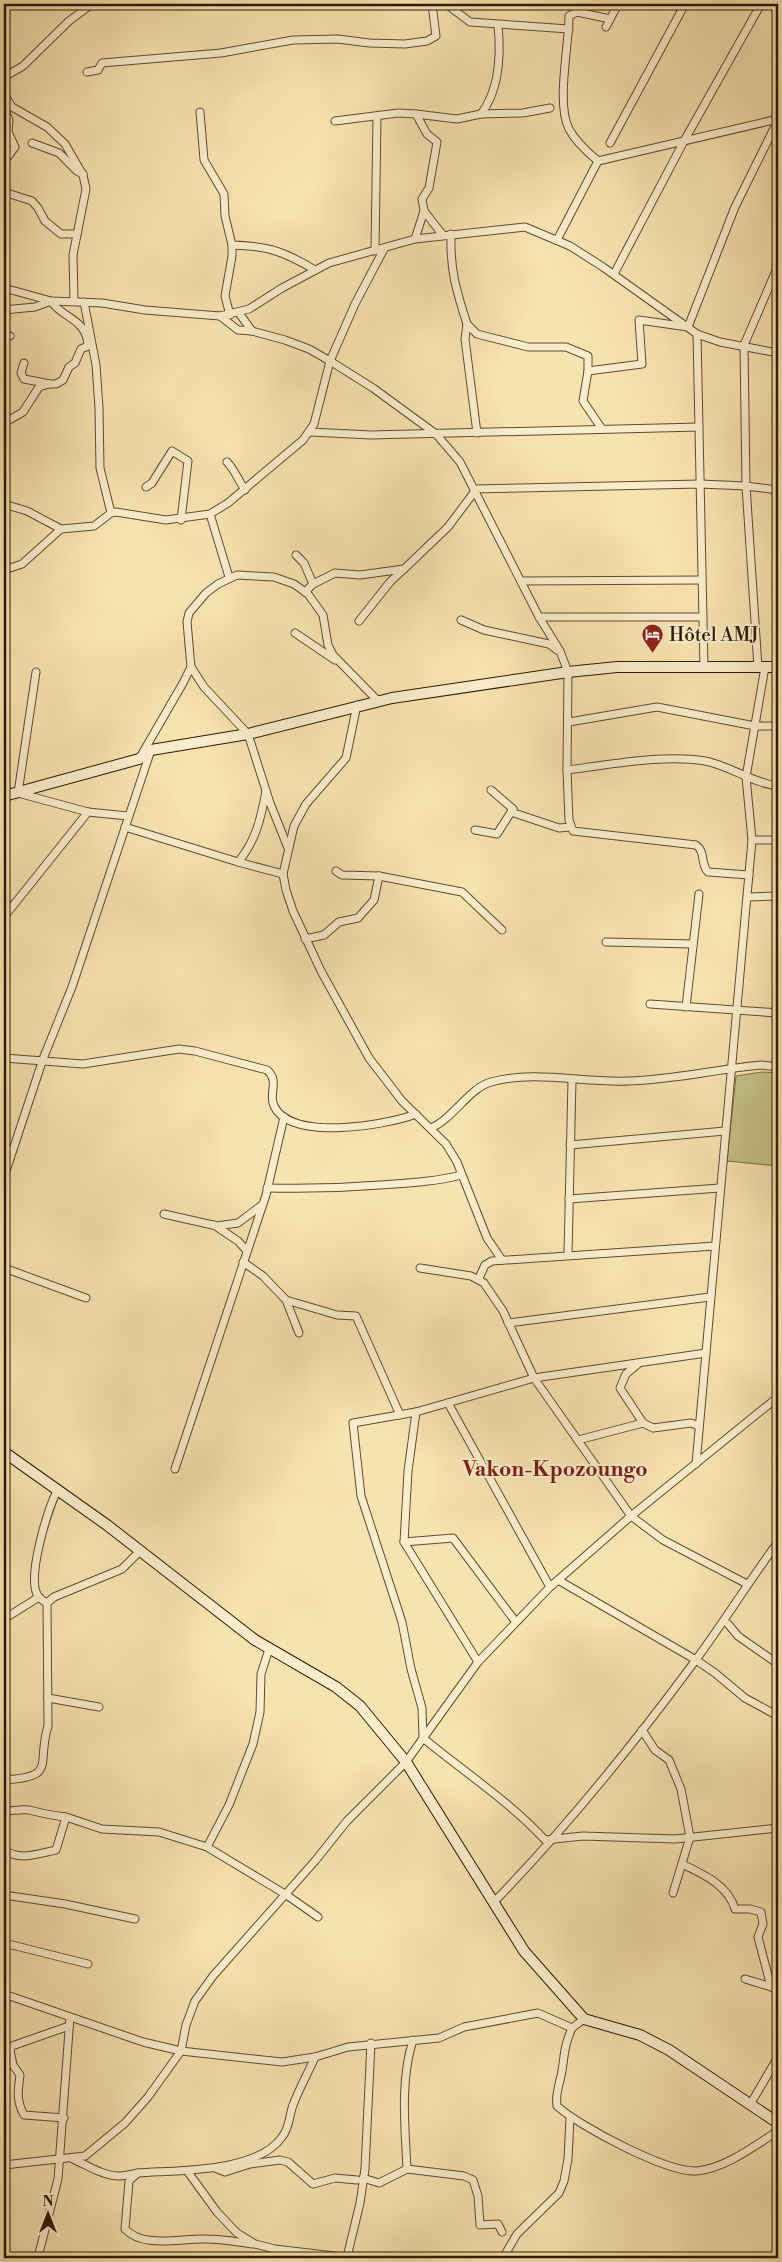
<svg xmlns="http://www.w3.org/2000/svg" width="782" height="2262" viewBox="0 0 782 2262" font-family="'Libre Bodoni',serif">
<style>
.pitch{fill:#c4c186;stroke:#786c44}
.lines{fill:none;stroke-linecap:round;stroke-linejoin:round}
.minor-casing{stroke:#604b2d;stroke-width:9}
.secondary-casing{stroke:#2d1801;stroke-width:12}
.minor{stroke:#faedcc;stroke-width:7}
.secondary{stroke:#faedcc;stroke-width:10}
.labels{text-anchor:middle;stroke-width:4;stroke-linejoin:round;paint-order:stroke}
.poi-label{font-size:19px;fill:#2d1801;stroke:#faedcc;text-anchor:start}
.quarter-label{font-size:21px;font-weight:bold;fill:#7a1f14;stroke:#faedcc}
</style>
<rect width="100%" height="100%" fill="#f7e3b0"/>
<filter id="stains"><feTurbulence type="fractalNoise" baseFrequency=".004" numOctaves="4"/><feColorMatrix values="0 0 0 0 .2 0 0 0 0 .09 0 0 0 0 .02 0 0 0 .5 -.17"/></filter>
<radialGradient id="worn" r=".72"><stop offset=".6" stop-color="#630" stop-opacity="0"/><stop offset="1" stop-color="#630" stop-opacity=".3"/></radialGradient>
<path class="pitch" d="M762,1072L778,1073V1166L727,1161L736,1076Z"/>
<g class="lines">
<defs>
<g id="minor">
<path d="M446,4L470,22L569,29"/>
<path d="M606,27L618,4"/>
<path d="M87,72L98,70L102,63L221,53L293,40L338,39L369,43L405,44L427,41L436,36L432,4"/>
<path d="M4,77L23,66L69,21L92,4"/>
<path d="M4,94L12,107L47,127L65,144L83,175L86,189L73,255L74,301"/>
<path d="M4,108L9,120L8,132L15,147L4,162"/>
<path d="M200,112L204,160L224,194L225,216L232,245V256L225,296L230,315"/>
<path d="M416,114L457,119L481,114L523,113L550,108"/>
<path d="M481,114C500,89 501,55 498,25"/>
<path d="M335,121L398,113L416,114L427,134L437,142L429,188L422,199L424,211L442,234"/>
<path d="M32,143L59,153L77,171L83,174"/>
<path d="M610,143L685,4"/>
<path d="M598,161C587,152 576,142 569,129C556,104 569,46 569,16L577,12L610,19"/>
<path d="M4,192L32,201L38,208L45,221L61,234H77"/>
<path d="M451,234C450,270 456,290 467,324"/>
<path d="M415,239L424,211"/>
<path d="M557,240L598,161L778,119"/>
<path d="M232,245C269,246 285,252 315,270"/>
<path d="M375,251L377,116"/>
<path d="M614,274L684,141L761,4"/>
<path d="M4,288L51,301L102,303L145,310L220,316L249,309L282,288L329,263L415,239L525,227L570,246L603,267L697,334L720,342L778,353"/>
<path d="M84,302L96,365L99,408L100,468L111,513"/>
<path d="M4,310L35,307L51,301C61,318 87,318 88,346L81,349L75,363L69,367L63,380L56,384H50L24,379L21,373L24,363"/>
<path d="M239,313L252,331"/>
<path d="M220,316L238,330L252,331L285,340L309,349L330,361L373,388L436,434L460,462L539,617L560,651L568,672L567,770L569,820L573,831L696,845C706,852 700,864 708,872L749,875"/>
<path d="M4,334L10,336"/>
<path d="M697,334L704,668"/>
<path d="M4,423L23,412L39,387L49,384"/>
<path d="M602,429L583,401L588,371L642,364L639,320L688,327L735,207L778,120"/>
<path d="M310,432L371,435L699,427"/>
<path d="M477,433L465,339L467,324L477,334L528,347H566L588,356V371"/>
<path d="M227,462C235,470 238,480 245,490"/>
<path d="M146,487L152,483L172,451L188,461L181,520"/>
<path d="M474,489L700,484L746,486L778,490"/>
<path d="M4,504L27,511L61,529"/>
<path d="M210,514L229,577"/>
<path d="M296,555L304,563L313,584"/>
<path d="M4,570L22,564L61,529L94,526L111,513L116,512L166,520L210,514L228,503L303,440L314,424L330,361L355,304L384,249"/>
<path d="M521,581L702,580"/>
<path d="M305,592L313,584L335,573L360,575L404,569L448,527L475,491"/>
<path d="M539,617H703"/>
<path d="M461,620L484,630L549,644L557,650"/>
<path d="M359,621L390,582L404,569"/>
<path d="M295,633L335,660"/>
<path d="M191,667L204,687L248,734L270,803L288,848"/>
<path d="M758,667L746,486L744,345L778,266"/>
<path d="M36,672L18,793L88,812L128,816"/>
<path d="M357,705L346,758L306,804L294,826L283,874L286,890L293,911L321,971L369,1058L402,1101L446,1144L457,1162L487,1238L502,1260"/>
<path d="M569,722L657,707L755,726H778"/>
<path d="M142,754L183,683L191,667L187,622L189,613L206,593L218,584L237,575L274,577L294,584L308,594L323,615L328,645L333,655L378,701"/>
<path d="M567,770C610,765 662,754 705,761C731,766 752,783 778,786"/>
<path d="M511,812L559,828L570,827"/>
<path d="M125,827L238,862L283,874"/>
<path d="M475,830L497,834L513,809L491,790"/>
<path d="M752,840H778"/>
<path d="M238,862C256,841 261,818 266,791"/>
<path d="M336,871L342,875L379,876L462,892L502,930"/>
<path d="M748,897L778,896"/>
<path d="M4,917L88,812"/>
<path d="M305,939L324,935L339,922L358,918L374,900L379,876"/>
<path d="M606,942L693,944"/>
<path d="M650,1004L778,1013"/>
<path d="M686,1007L699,894"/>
<path d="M4,1058L83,1064L179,1049L195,1051L267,1070C280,1081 268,1094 274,1106C291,1142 387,1125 416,1114"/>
<path d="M431,1128C454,1118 469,1088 491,1082C535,1070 583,1083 628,1081C673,1080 717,1069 761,1065L778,1067"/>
<path d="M570,1145L725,1131"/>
<path d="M4,1177L43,1059L72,987L151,750"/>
<path d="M267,1188C305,1189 342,1188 380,1185C408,1183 434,1182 461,1175"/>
<path d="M569,1199L720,1188"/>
<path d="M164,1214L217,1226L238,1223L262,1205"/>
<path d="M214,1225L238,1241L247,1251"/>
<path d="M568,1254L572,1080"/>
<path d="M243,1262L263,1276L286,1300L337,1315L356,1316L400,1415"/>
<path d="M4,1268L86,1298"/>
<path d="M420,1268L471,1276L484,1283L503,1311L534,1378L631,1516L663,1540L747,1584"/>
<path d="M479,1278L485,1265L492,1261L715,1246"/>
<path d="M286,1300L299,1333"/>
<path d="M508,1323L710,1297"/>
<path d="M706,1353L534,1378L416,1412L353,1423L361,1496L402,1622L411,1669L422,1708L423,1738C464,1772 509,1801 545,1840L583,1836L675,1839L778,1828"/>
<path d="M639,1363L626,1374L620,1388L643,1423"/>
<path d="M448,1403L550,1587"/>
<path d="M416,1412L408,1471L404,1542L478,1662"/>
<path d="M578,1440L643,1423L653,1428L691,1423L699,1426"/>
<path d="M696,1464L752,840L746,777L765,667"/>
<path d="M175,1469L266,1195L284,1117"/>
<path d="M404,1542L453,1538L515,1621"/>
<path d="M558,1580L696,1660L715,1673L745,1698L778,1716"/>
<path d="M47,1603C44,1601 40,1599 38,1596C26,1578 48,1509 57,1491"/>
<path d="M4,1619L39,1597"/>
<path d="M728,1624L738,1636L778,1664"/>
<path d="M48,1698L99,1707"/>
<path d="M642,1730L655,1750L669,1760L681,1789L690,1837L673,1893"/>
<path d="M4,1780C58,1777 36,1764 48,1726L47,1603L54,1597L122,1569L140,1551"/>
<path d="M4,1811C12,1811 21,1809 29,1810C41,1813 53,1816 66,1817"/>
<path d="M207,1847L229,1805L253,1744L260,1712L261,1674L269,1649"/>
<path d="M4,1850C21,1861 37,1854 56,1850L66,1817L102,1829L159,1832L207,1847L285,1894L318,1917"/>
<path d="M682,1864C703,1874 728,1885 735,1909H750L761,1912L763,1924L758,1937L771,1987"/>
<path d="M4,1895L65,1904L135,1919"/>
<path d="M493,1903C566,1828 633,1745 695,1661C724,1622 749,1581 778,1542"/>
<path d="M4,1943L88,1964"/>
<path d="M745,1979L778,1989"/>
<path d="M4,1994L143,2042L181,2051L282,2062L315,2057L348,2047L439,2038L464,2027L538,2013L572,2028L584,2019"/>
<path d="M572,2028C564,2047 565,2051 562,2071C560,2083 555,2093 557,2106C579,2126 667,2173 697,2171C726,2168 754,2146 778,2131"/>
<path d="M751,2103L778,2057"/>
<path d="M64,2118L24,2115C16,2100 18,2091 20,2075L13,2065L10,2050L12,2046L69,2026"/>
<path d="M73,2159C87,2165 103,2176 119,2176C125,2176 132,2174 138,2173C177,2170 257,2173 282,2137C290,2127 289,2116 293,2105C299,2089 308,2073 315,2057"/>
<path d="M4,2165L85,2156L125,2123L148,2097L181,2051L186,2025L195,2001L213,1976L315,1861L347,1821L406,1762L478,1662L550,1587L631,1516L778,1397"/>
<path d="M215,2168L225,2172L250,2164L280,2160L288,2162L313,2184L335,2178L357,2180"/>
<path d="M407,2169C405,2127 400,2080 413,2040"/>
<path d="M188,2172L217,2212L237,2233L255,2244L275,2249L351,2258"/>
<path d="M138,2173L129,2181L125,2229C144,2249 181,2238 206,2239C222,2239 237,2242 253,2244"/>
<path d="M363,2178L379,2183L407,2169L464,2176L473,2180L478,2196L480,2225L498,2224L502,2232"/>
<path d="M4,2256L32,2258"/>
<path d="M347,2257L360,2203L365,2169L371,2043"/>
<path d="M40,2258L38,2257L58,2179L70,2017"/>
<path d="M503,2258L517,2234L559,2193L564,2181L568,2159L570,2118"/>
</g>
<g id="secondary">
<path d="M4,796L139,759L151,750L248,734L392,698L568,672L617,667H778"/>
<path d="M4,1452L107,1525L255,1640L336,1687L360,1706L406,1762L524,1951L584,2019L640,2035L669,2050L778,2123"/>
</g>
</defs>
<use href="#minor" class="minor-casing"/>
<use href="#secondary" class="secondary-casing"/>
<use href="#minor" class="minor"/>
<use href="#secondary" class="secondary"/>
</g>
<defs>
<symbol id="hotel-pin" viewBox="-11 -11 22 30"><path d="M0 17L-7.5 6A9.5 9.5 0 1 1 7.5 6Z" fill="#8f2418" stroke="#faedcc"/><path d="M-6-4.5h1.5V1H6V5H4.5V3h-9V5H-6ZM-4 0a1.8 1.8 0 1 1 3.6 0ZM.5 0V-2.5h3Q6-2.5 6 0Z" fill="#fff"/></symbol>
</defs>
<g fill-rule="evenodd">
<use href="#hotel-pin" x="640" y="622" width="25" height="34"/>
</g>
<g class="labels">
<g class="poi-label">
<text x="669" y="641">Hôtel AMJ</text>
</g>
<g class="quarter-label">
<text x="555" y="1476">Vakon-Kpozoungo</text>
</g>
</g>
<rect width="782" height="2262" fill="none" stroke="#f7e3b0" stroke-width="20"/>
<rect x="5" y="5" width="772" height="2252" fill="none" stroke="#2d1801" stroke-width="2.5"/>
<rect x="10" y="10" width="762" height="2242" fill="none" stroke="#2d1801"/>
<g transform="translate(48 2214)" stroke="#faedcc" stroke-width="4" paint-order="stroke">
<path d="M0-4L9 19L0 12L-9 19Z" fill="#2d1801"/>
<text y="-8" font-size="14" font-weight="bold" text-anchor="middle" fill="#2d1801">N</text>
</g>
<rect width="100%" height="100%" filter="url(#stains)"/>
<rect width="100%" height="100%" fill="url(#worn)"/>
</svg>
